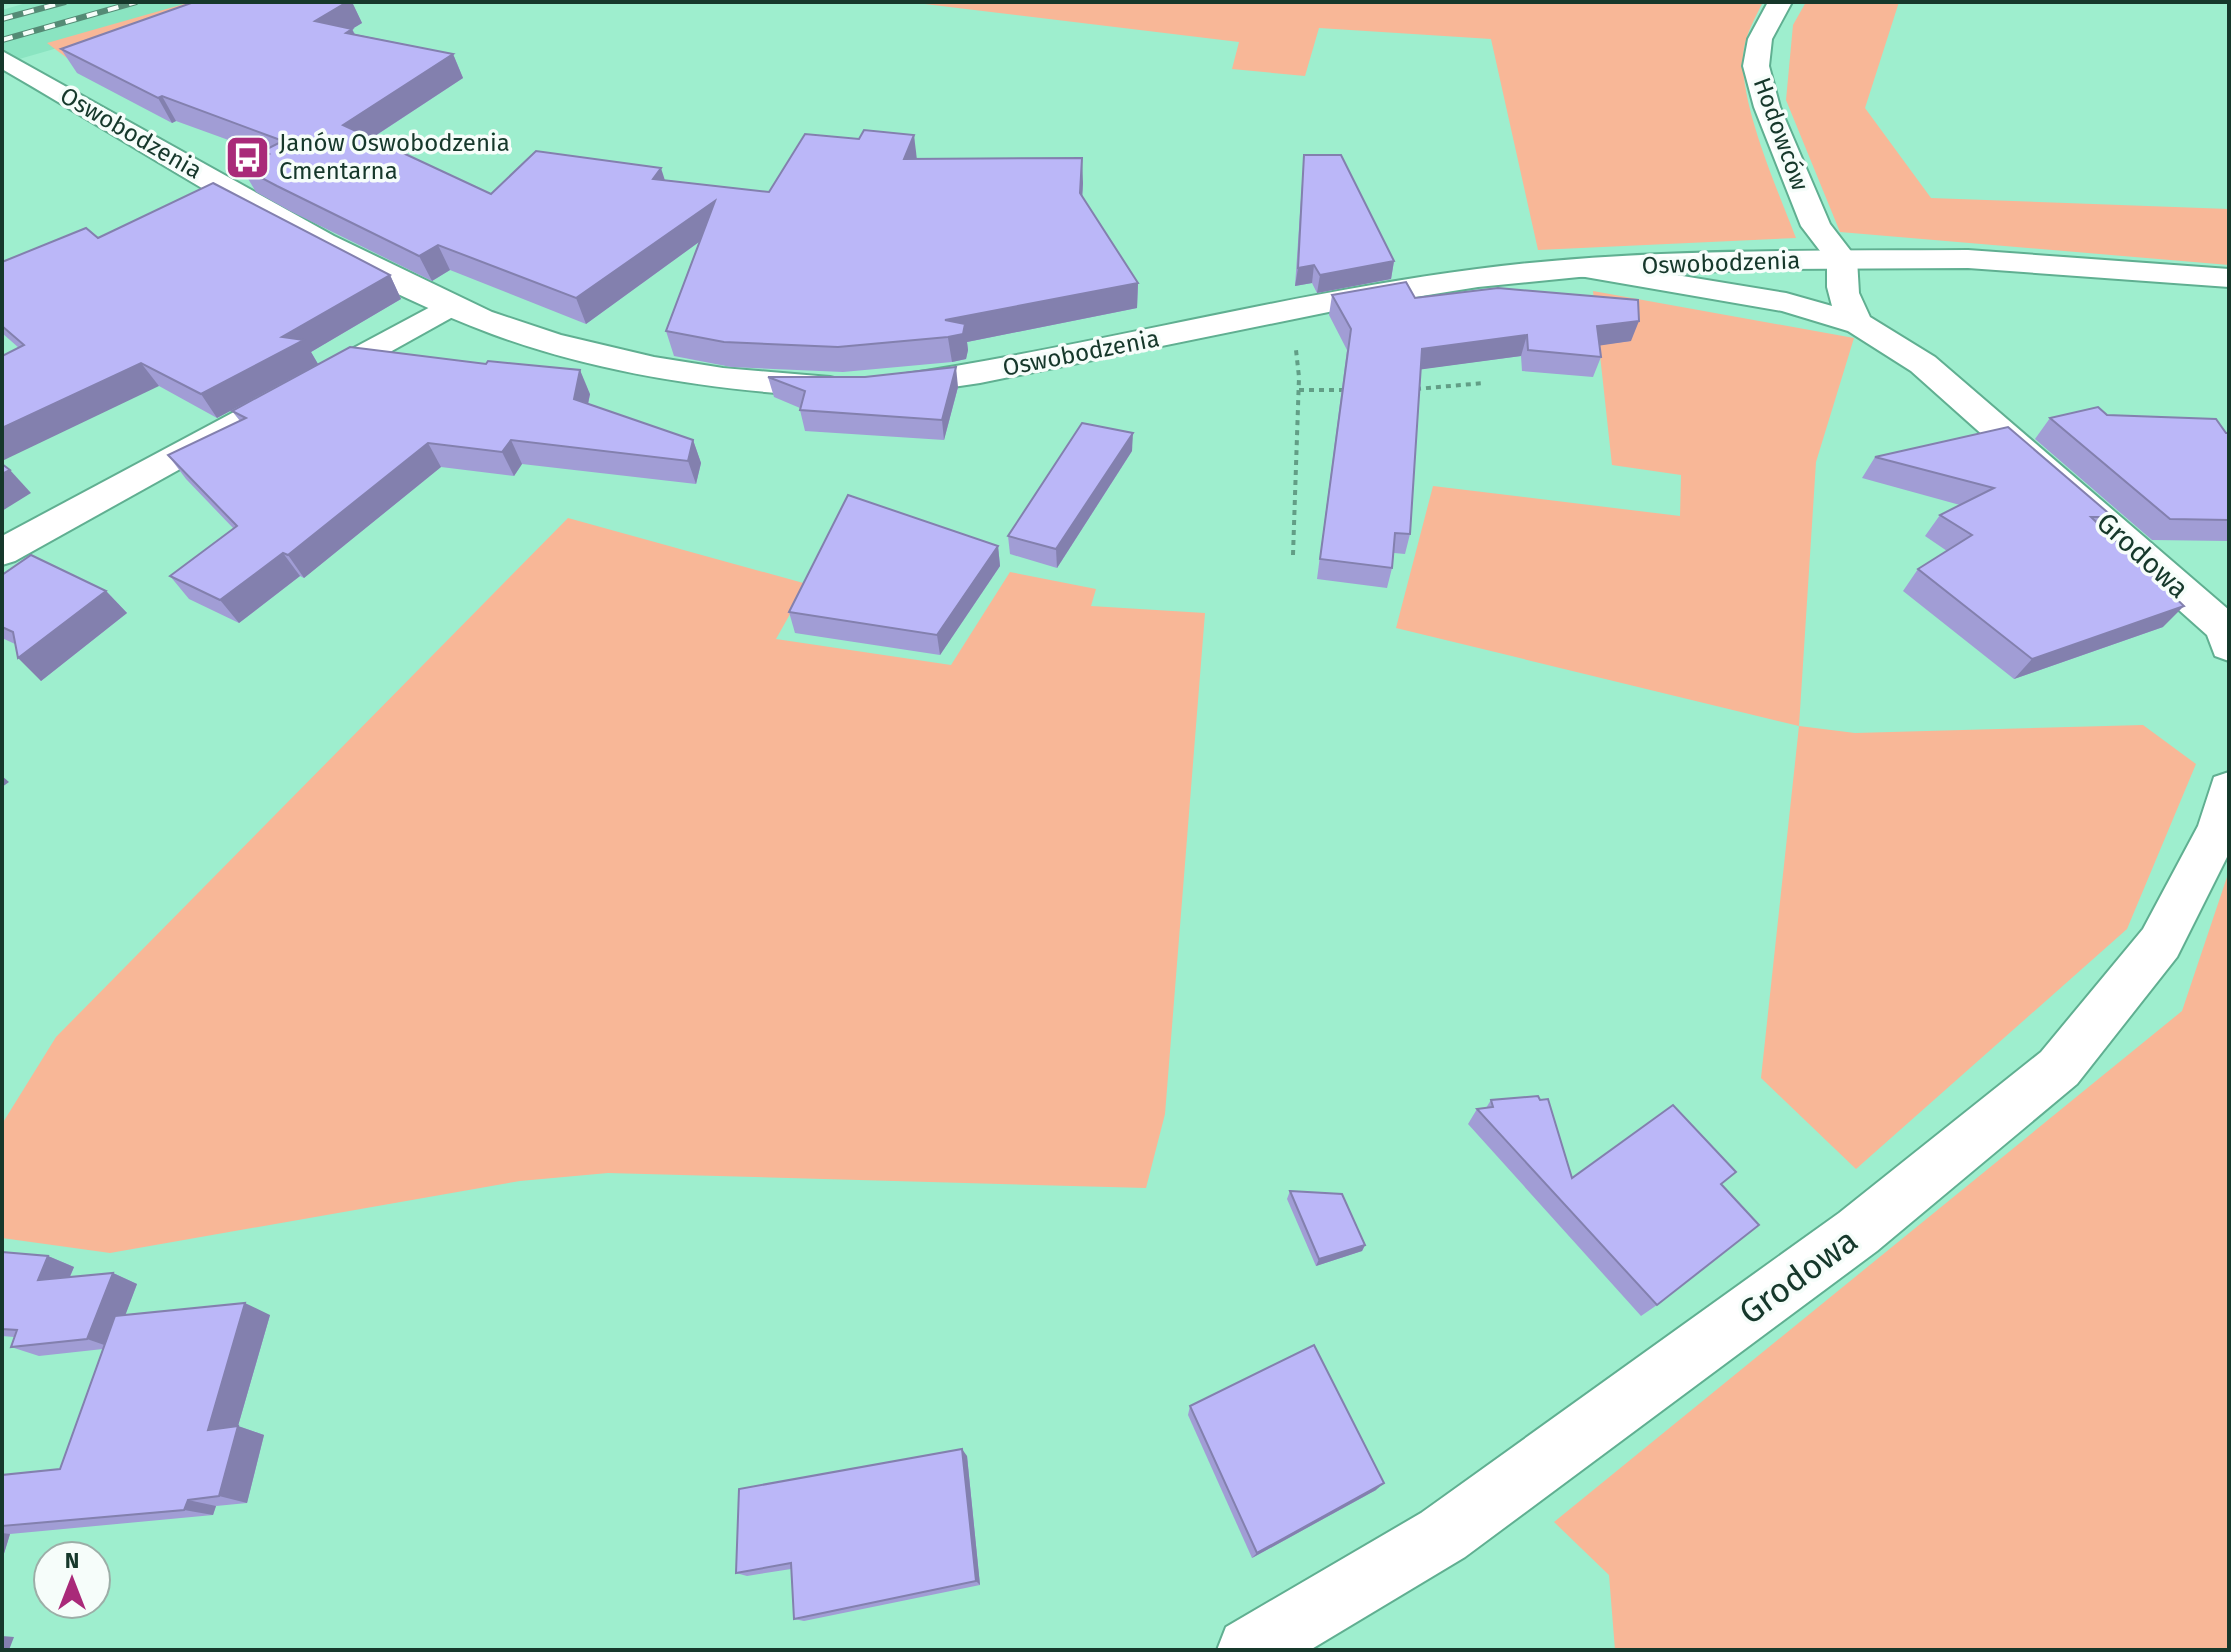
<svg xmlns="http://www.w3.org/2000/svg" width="2231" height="1652" viewBox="0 0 2231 1652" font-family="'Fira Sans',sans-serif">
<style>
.built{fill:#8ae4c1}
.green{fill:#f8b797}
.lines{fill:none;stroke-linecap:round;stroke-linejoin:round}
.street-casing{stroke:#60af91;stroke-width:4}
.secondary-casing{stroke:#60af91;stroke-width:4}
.path{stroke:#629e86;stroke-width:4;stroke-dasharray:5 5;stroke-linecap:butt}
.street{fill:#fff;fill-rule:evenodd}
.secondary{fill:#fff;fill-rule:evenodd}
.rail-casing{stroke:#548b75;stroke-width:6}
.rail{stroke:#f6fdfa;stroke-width:4;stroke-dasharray:11;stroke-linecap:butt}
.wall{fill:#a19dd5}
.shaded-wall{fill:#8380ae}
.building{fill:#bbb7f8;stroke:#8380ae;stroke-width:2}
.labels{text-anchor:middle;stroke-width:7;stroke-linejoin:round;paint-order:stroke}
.far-street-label{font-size:24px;fill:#16382b;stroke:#f6fdfa}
.far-poi-label{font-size:24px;fill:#16382b;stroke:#f6fdfa;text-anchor:start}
.street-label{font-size:28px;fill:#16382b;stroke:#f6fdfa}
.near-street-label{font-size:34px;fill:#16382b;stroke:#f6fdfa}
</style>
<rect width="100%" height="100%" fill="#9eeece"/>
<path class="built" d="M30,2H217L2,64V10Z"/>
<g class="green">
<path d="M191,2H239L67,58L47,43Z"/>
<path d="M908,2H1763C1756,16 1747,32 1744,48C1736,98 1778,190 1796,238L1538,250L1491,39L1319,28L1305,76L1232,69L1239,42Z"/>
<path d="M1806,2H1899L1865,108L1931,198L2229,209V265L1840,232L1786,100L1793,25Z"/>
<path d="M1593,291L1854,338L1816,462L1799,726L1855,733L2143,725L2196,764L2127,929L1856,1169L1761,1078L1799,726L1396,628L1433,486L1680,516L1681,475L1612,465Z"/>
<path d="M568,518L807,584L776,639L951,665L1010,572L1096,589L1091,606L1205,613L1165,1114L1146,1188L608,1173L520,1181L110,1253L2,1238V1124L56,1037Z"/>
<path d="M2229,871V1650H1615L1609,1575L1554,1522L2182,1011Z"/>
</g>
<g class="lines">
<defs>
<g id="street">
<path d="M1768,2H1792L1772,39L1769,66L1780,107L1830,224L1857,259L1859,293L1870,317L1935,357L2229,610V661L2215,656L2207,635L1911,371L1848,331L1782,311L1568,274L1564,268L1568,262L1579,259L1786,293L1832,306L1827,287V260L1801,226L1754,107L1743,66L1748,39Z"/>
<path d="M449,297L460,299L465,306L460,313L15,561L2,565V536Z"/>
<path d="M2229,772V853L2177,957L2077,1084L1877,1251L1465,1557L1310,1650H1217L1226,1627L1421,1513L1839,1213L2041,1052L2143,929L2198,826L2214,777Z"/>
</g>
<g id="secondary">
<path d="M2,51L334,236L492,312L561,335L654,357L723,368L830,377L842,380L847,387L842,394L830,397C716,390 600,374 492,334C321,270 160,160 2,69Z"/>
<path d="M1968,250L2229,269V287L1968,268L1770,269L1579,277L1478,287L1353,307L980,383L899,395L887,392L882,385L887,378L899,375C1093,346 1283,294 1477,269C1639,248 1805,251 1968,250Z"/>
</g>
</defs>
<use href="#street" class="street-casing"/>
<use href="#secondary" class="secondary-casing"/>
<g class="path">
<path d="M1416,389L1484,383"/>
<path d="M1299,390H1346"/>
<path d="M1293,555L1299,377L1296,350"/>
</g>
<use href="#street" class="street"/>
<use href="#secondary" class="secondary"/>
<defs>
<g id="rail">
<path d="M2,19L65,2"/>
<path d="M2,40L136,2"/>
</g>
</defs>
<use href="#rail" class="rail-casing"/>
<use href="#rail" class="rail"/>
</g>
<g class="wall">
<path d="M194,2H352L362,23L352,29L355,34L453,54L463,78L372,138L491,194L665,180L769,192L917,159L1083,183L1082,196L1138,283L1137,308L967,342L968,350L966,359L952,362L843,372L731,367L674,356L666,331L699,242L586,324L450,270L432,281L290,211L256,192L241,167L265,155L264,153L176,121L172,123L77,73L61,49Z"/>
<path d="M1304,155L1394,261L1391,279L1317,293L1312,283L1295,286Z"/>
<path d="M98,238L390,275L401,299L311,352L318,364L217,418L159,386L19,348L2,333V262Z"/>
<path d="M1332,295L1415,298L1631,341L1599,345L1601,357L1593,377L1522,371L1521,356L1421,369L1410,534L1405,554L1394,553L1392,568L1387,588L1317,579L1347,350L1329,315Z"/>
<path d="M768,377L958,387L944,440L805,431L800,410V408L774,397Z"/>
<path d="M590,394L588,404L693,440L701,463L696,484L522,464L514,476L441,467L304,578L300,576L239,623L189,599L170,576L234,529L186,479L168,455L240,421L232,411Z"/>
<path d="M2107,415L2229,433V541L2152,540L2035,439L2050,418Z"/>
<path d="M1132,451L1057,568L1010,554L1008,536Z"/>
<path d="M1875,457L2113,517L2103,529L2163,627L2014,679L1903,591L1918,569L1947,551L1925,536L1940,515L1960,505L1862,478Z"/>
<path d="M998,546L1000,566L940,655L795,633L789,612Z"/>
<path d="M2,575L106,591L127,613L41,681L15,644L2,638Z"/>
<path d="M1491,1100L1572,1178L1721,1184L1657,1305L1641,1316L1468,1124L1477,1109L1486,1108Z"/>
<path d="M1290,1191L1365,1245L1362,1251L1316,1266L1287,1199Z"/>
<path d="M2,1252L48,1256L74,1267L70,1277L113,1273L137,1284L125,1315H270L238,1426L264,1435L247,1503L216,1506L213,1515L10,1534L2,1560V1475L60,1469L103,1349L39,1356L11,1347L14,1337L2,1336Z"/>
<path d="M1190,1406L1376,1490L1252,1558L1188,1415Z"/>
<path d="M967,1456L980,1585L804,1621L794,1619L791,1569L747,1576L736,1573Z"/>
</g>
<g class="shaded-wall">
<path d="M347,2H352L362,23L352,29L363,53L315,21Z"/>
<path d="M453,54L463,78L355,149L343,125Z"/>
<path d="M162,96L176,121L172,123L158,98Z"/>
<path d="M914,135L917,160L904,159Z"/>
<path d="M1082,158L1083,183L1081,218L1080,193Z"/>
<path d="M661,168L669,193L653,179Z"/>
<path d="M715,201L721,226L586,324L576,298Z"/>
<path d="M438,245L450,270L432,281L419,256Z"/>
<path d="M1394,261L1391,279L1317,293L1320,275Z"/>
<path d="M1314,265L1312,283L1295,286L1298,268Z"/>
<path d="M390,275L401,299L311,352L318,364L217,418L201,394L282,337Z"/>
<path d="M1138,283L1137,308L967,342L968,350L966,359L952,362L945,320Z"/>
<path d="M1639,321L1631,341L1590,347L1597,326Z"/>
<path d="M1527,335L1521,356L1417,370L1422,349Z"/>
<path d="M141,363L159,386L2,461V428Z"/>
<path d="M956,367L958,387L944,440L942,420Z"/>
<path d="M580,370L590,394L584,423L574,399Z"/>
<path d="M1133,433L1132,451L1057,568L1056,549Z"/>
<path d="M511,440L522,464L514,476L502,452Z"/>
<path d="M693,440L701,463L696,484L688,461Z"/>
<path d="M428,443L441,467L304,578L288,555Z"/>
<path d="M10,470L31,493L2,511V474Z"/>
<path d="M998,546L1000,566L940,655L937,635Z"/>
<path d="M283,553L300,576L239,623L220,600Z"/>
<path d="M106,591L127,613L41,681L18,658Z"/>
<path d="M2184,606L2163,627L2014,679L2032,659Z"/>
<path d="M2,776L9,782L2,787Z"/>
<path d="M1365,1245L1362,1251L1316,1266L1319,1259Z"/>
<path d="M48,1256L74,1267L64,1290L38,1280Z"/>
<path d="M113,1273L137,1284L113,1348L87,1339Z"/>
<path d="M245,1303L270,1315L238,1426L264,1435L247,1503L219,1496L208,1430Z"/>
<path d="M962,1449L967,1456L980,1585L976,1581Z"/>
<path d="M1384,1483L1376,1490L1252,1558L1257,1553Z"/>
<path d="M188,1500L216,1506L213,1515L184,1510Z"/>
<path d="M2,1533L10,1534L2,1560Z"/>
<path d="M2,1636L14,1637L9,1650H2Z"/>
</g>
<g class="building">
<path d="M194,2H347L315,21L352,29L346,33L453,54L343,125L491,194L536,151L661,168L653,179L769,192L805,134L859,139L864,130L914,135L904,159L1082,158L1080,193L1138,283L945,320L965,324L963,334L948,337L838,347L724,342L666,331L715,201L576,298L438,245L419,256L277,186L241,167L269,154L263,151L283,141L162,96L158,98L61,49Z"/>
<path d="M1304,155H1341L1394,261L1320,275L1314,265L1298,268Z"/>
<path d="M213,183L390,275L282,337L304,340L201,394L141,363L2,428V356L24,345L2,326V262L86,228L98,238Z"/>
<path d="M1406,282L1415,298L1498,288L1638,300L1639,321L1597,326L1601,357L1528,350L1527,335L1422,349L1410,534L1395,533L1392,568L1320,559L1351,329L1332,295Z"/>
<path d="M350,347L486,364L488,361L580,370L574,399L693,440L688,461L511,440L502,452L428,443L288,555L283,553L220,600L170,576L237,526L168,455L246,418L232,411Z"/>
<path d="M956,367L942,420L800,410L805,391L768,377H865Z"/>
<path d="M2098,407L2107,415L2216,419L2226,433H2229V520L2170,519L2050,418Z"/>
<path d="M1082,423L1133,433L1056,549L1008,536Z"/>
<path d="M2008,427L2113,517H2091L2184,606L2032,659L1918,569L1972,535L1940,515L1994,488L1875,457Z"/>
<path d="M2,464L10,470L2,474Z"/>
<path d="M848,495L998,546L937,635L789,612Z"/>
<path d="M31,555L106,591L18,658L13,632L2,627V575Z"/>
<path d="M1538,1096L1540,1100L1548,1099L1572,1178L1673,1105L1736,1172L1721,1184L1759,1225L1657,1305L1477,1109L1493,1107L1491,1100Z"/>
<path d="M1290,1191L1342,1194L1365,1245L1319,1259Z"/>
<path d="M2,1252L48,1256L38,1280L113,1273L87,1339L11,1347L17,1330L2,1329Z"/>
<path d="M245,1303L208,1430L238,1426L219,1496L188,1500L184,1510L2,1526V1475L60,1469L115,1316Z"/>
<path d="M1314,1345L1384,1483L1257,1553L1190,1406Z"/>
<path d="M962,1449L976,1581L794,1619L791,1563L736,1573L739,1489Z"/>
</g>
<defs>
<symbol id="bus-square" viewBox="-11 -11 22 22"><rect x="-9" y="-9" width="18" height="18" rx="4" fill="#a92a79" stroke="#f6fdfa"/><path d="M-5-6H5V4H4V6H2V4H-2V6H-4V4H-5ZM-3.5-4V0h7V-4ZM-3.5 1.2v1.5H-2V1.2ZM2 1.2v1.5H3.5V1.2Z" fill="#fff"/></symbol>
</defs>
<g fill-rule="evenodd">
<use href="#bus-square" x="222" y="132" width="51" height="51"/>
</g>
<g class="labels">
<g class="far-street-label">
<text transform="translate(131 133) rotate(30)" y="8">Oswobodzenia</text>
<text transform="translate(1781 134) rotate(70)" y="8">Hodowców</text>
<text transform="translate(1721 263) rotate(-2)" y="8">Oswobodzenia</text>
<text transform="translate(1081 353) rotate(-11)" y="8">Oswobodzenia</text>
</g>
<g class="far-poi-label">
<text x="279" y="151">Janów Oswobodzenia<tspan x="279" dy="28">Cmentarna</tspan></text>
</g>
<g class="street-label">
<text transform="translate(2143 555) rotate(42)" y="10">Grodowa</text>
</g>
<g class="near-street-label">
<text transform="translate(1798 1276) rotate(-36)" y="12">Grodowa</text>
</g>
</g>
<rect width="2231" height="1652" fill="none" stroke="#16382b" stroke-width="8"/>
<g transform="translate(72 1580)"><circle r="38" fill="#f6fdfa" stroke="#9caea7" stroke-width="2"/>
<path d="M0-6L14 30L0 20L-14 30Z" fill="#a92a79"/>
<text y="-12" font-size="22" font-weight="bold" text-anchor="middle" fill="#16382b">N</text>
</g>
</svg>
